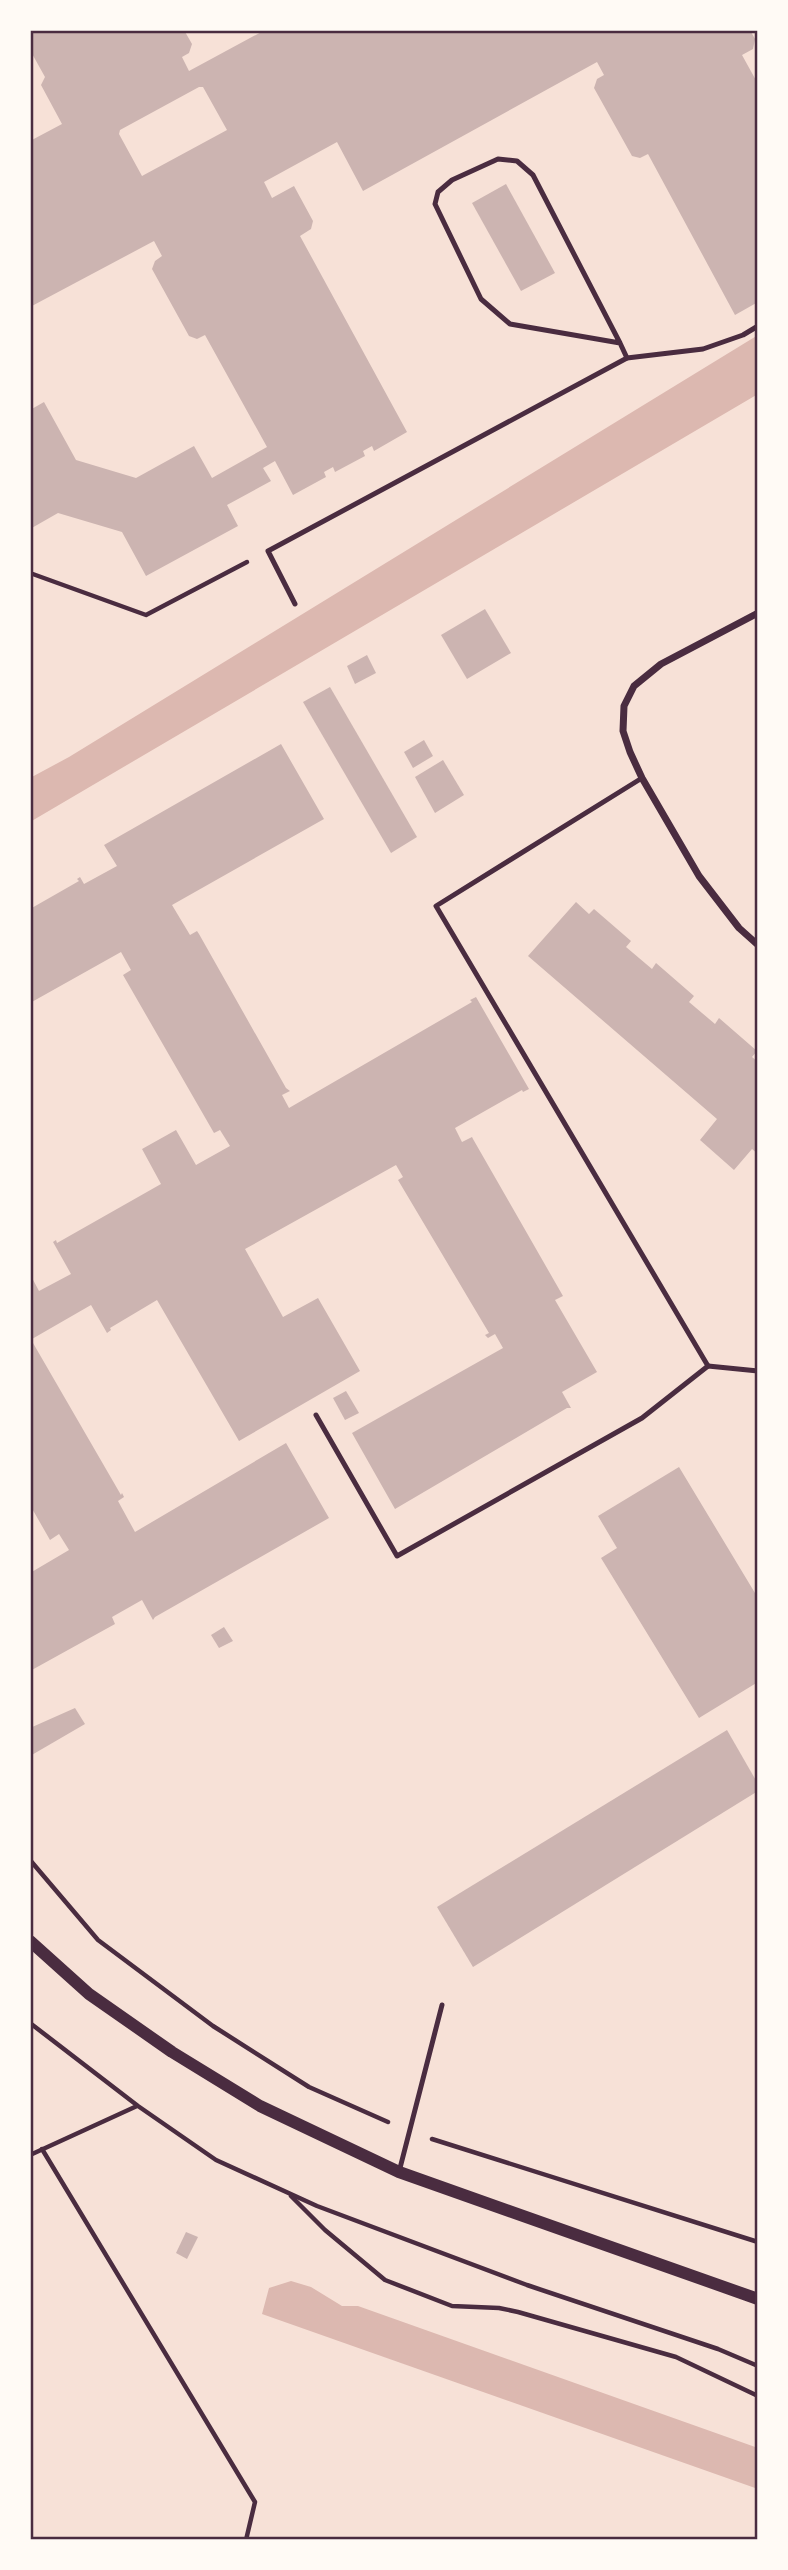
<svg xmlns="http://www.w3.org/2000/svg" width="788" height="2570" viewBox="0 0 788 2570" font-family="Montserrat,sans-serif">
<style>
.water{fill:#dcb8b0}
.building{fill:#ccb4b1;fill-rule:evenodd}
.lines{fill:none;stroke-linecap:round;stroke-linejoin:round}
.path{stroke:#4a2c40;stroke-width:4.5}
.service{stroke:#4a2c40;stroke-width:5}
.minor{stroke:#4a2c40;stroke-width:7}
.tertiary{stroke:#4a2c40;stroke-width:12}
.neatline{fill:none;stroke:#4a2c40;stroke-width:2.5}
</style>
<rect width="100%" height="100%" fill="#f7e1d7"/>
<g class="water">
<path d="M758,335V394L30,822V778L69,757Z"/>
<path d="M291,2281L311,2287L342,2306H358L758,2448V2489L262,2314L269,2288Z"/>
</g>
<g class="building">
<path d="M30,30H184L192,44L189,53L182,57L189,71L265,30H750L755,39L753,49L742,55L758,84V302L735,315L648,154L640,158L632,156L594,88L597,79L604,75L597,62L363,191L337,142L264,182L272,198L294,186L313,221L311,229L300,236L407,432L374,451L372,446L363,451L365,456L335,472L333,467L324,472L326,477L293,495L275,461L263,468L271,481L227,505L238,526L146,576L122,532L58,513L30,529V410L44,402L76,460L136,478L194,446L212,478L267,447L205,335L197,339L189,336L152,269L155,261L162,256L154,241L30,307V141L62,124L41,85L45,77L30,50ZM199,87H203L227,130L142,176L119,134L120,130Z"/>
<path d="M506,184L555,273L521,291L472,203Z"/>
<path d="M485,609L511,653L467,679L441,635Z"/>
<path d="M367,655L376,673L355,684L347,666Z"/>
<path d="M330,687L417,837L391,853L303,702Z"/>
<path d="M424,740L433,756L413,768L404,752Z"/>
<path d="M281,744L324,819L172,905L190,935L197,931L199,934L286,1088L290,1091L282,1095L289,1108L472,1002L470,1000L476,997L529,1089L523,1092L522,1090L455,1128L462,1142L472,1137L473,1139L563,1296L555,1300L597,1372L562,1392L571,1408H567L395,1509L352,1433L503,1348L495,1334L488,1338L485,1335L489,1333L398,1180L403,1177L396,1165L245,1249L283,1317L318,1298L360,1371L239,1441L157,1300L110,1328L111,1330L107,1333L91,1305L32,1339L33,1343L121,1495L122,1493L124,1497L118,1501L135,1532L286,1443L329,1518L155,1617L153,1620L142,1600L112,1617L115,1624L30,1671V1573L69,1550L59,1534L50,1540L30,1505V1274L39,1291L71,1274L53,1242L56,1240L57,1243L161,1184L142,1149L176,1130L196,1165L230,1146L220,1130L214,1133L123,975L131,970L121,952L30,1003V909L79,881L77,879L80,877L84,884L117,866L104,845Z"/>
<path d="M443,760L464,795L435,813L415,777Z"/>
<path d="M576,902L589,914L594,909L631,941L626,947L652,969L656,963L694,996L689,1002L715,1024L719,1018L757,1051L752,1057L758,1062V1154L752,1149L734,1170L700,1140L717,1119L528,956Z"/>
<path d="M346,1391L359,1413L345,1420L333,1398Z"/>
<path d="M679,1467L758,1598V1682L699,1718L601,1558L617,1548L598,1516Z"/>
<path d="M224,1627L233,1641L219,1648L211,1635Z"/>
<path d="M75,1708L85,1724L30,1756V1728Z"/>
<path d="M727,1730L758,1784V1791L473,1967L437,1907Z"/>
<path d="M186,2232L198,2237L187,2259L176,2253Z"/>
</g>
<g class="lines">
<g class="path">
<path d="M30,573L146,615L247,562"/>
<path d="M30,1860L98,1940L213,2026L309,2087L388,2122"/>
<path d="M30,2023L138,2106L216,2160L317,2206L527,2285L718,2349L758,2366"/>
<path d="M432,2139L758,2242"/>
<path d="M42,2149L255,2502L246,2540"/>
<path d="M30,2155L137,2106"/>
<path d="M291,2196L325,2230L385,2280L452,2306L499,2308L518,2312L676,2357L758,2396"/>
</g>
<g class="service">
<path d="M620,343L510,324L481,299L435,204L438,192L452,180L498,159L517,161L533,175L620,343L627,358"/>
<path d="M295,604L268,551L627,358L703,349L743,335L758,326"/>
<path d="M642,778L436,906L708,1366"/>
<path d="M708,1366L758,1371"/>
<path d="M316,1415L397,1556L642,1418L708,1366"/>
<path d="M399,2172L442,2005"/>
</g>
<path class="minor" d="M758,613L661,664L634,686L624,706L623,731L630,752L642,778L699,876L739,928L758,945"/>
<path class="tertiary" d="M30,1941L89,1994L172,2052L260,2106L399,2172L758,2299"/>
</g>
<rect width="788" height="2570" fill="none" stroke="#fffaf5" stroke-width="63"/>
<rect x="32" y="32" width="724" height="2506" class="neatline"/>
</svg>
